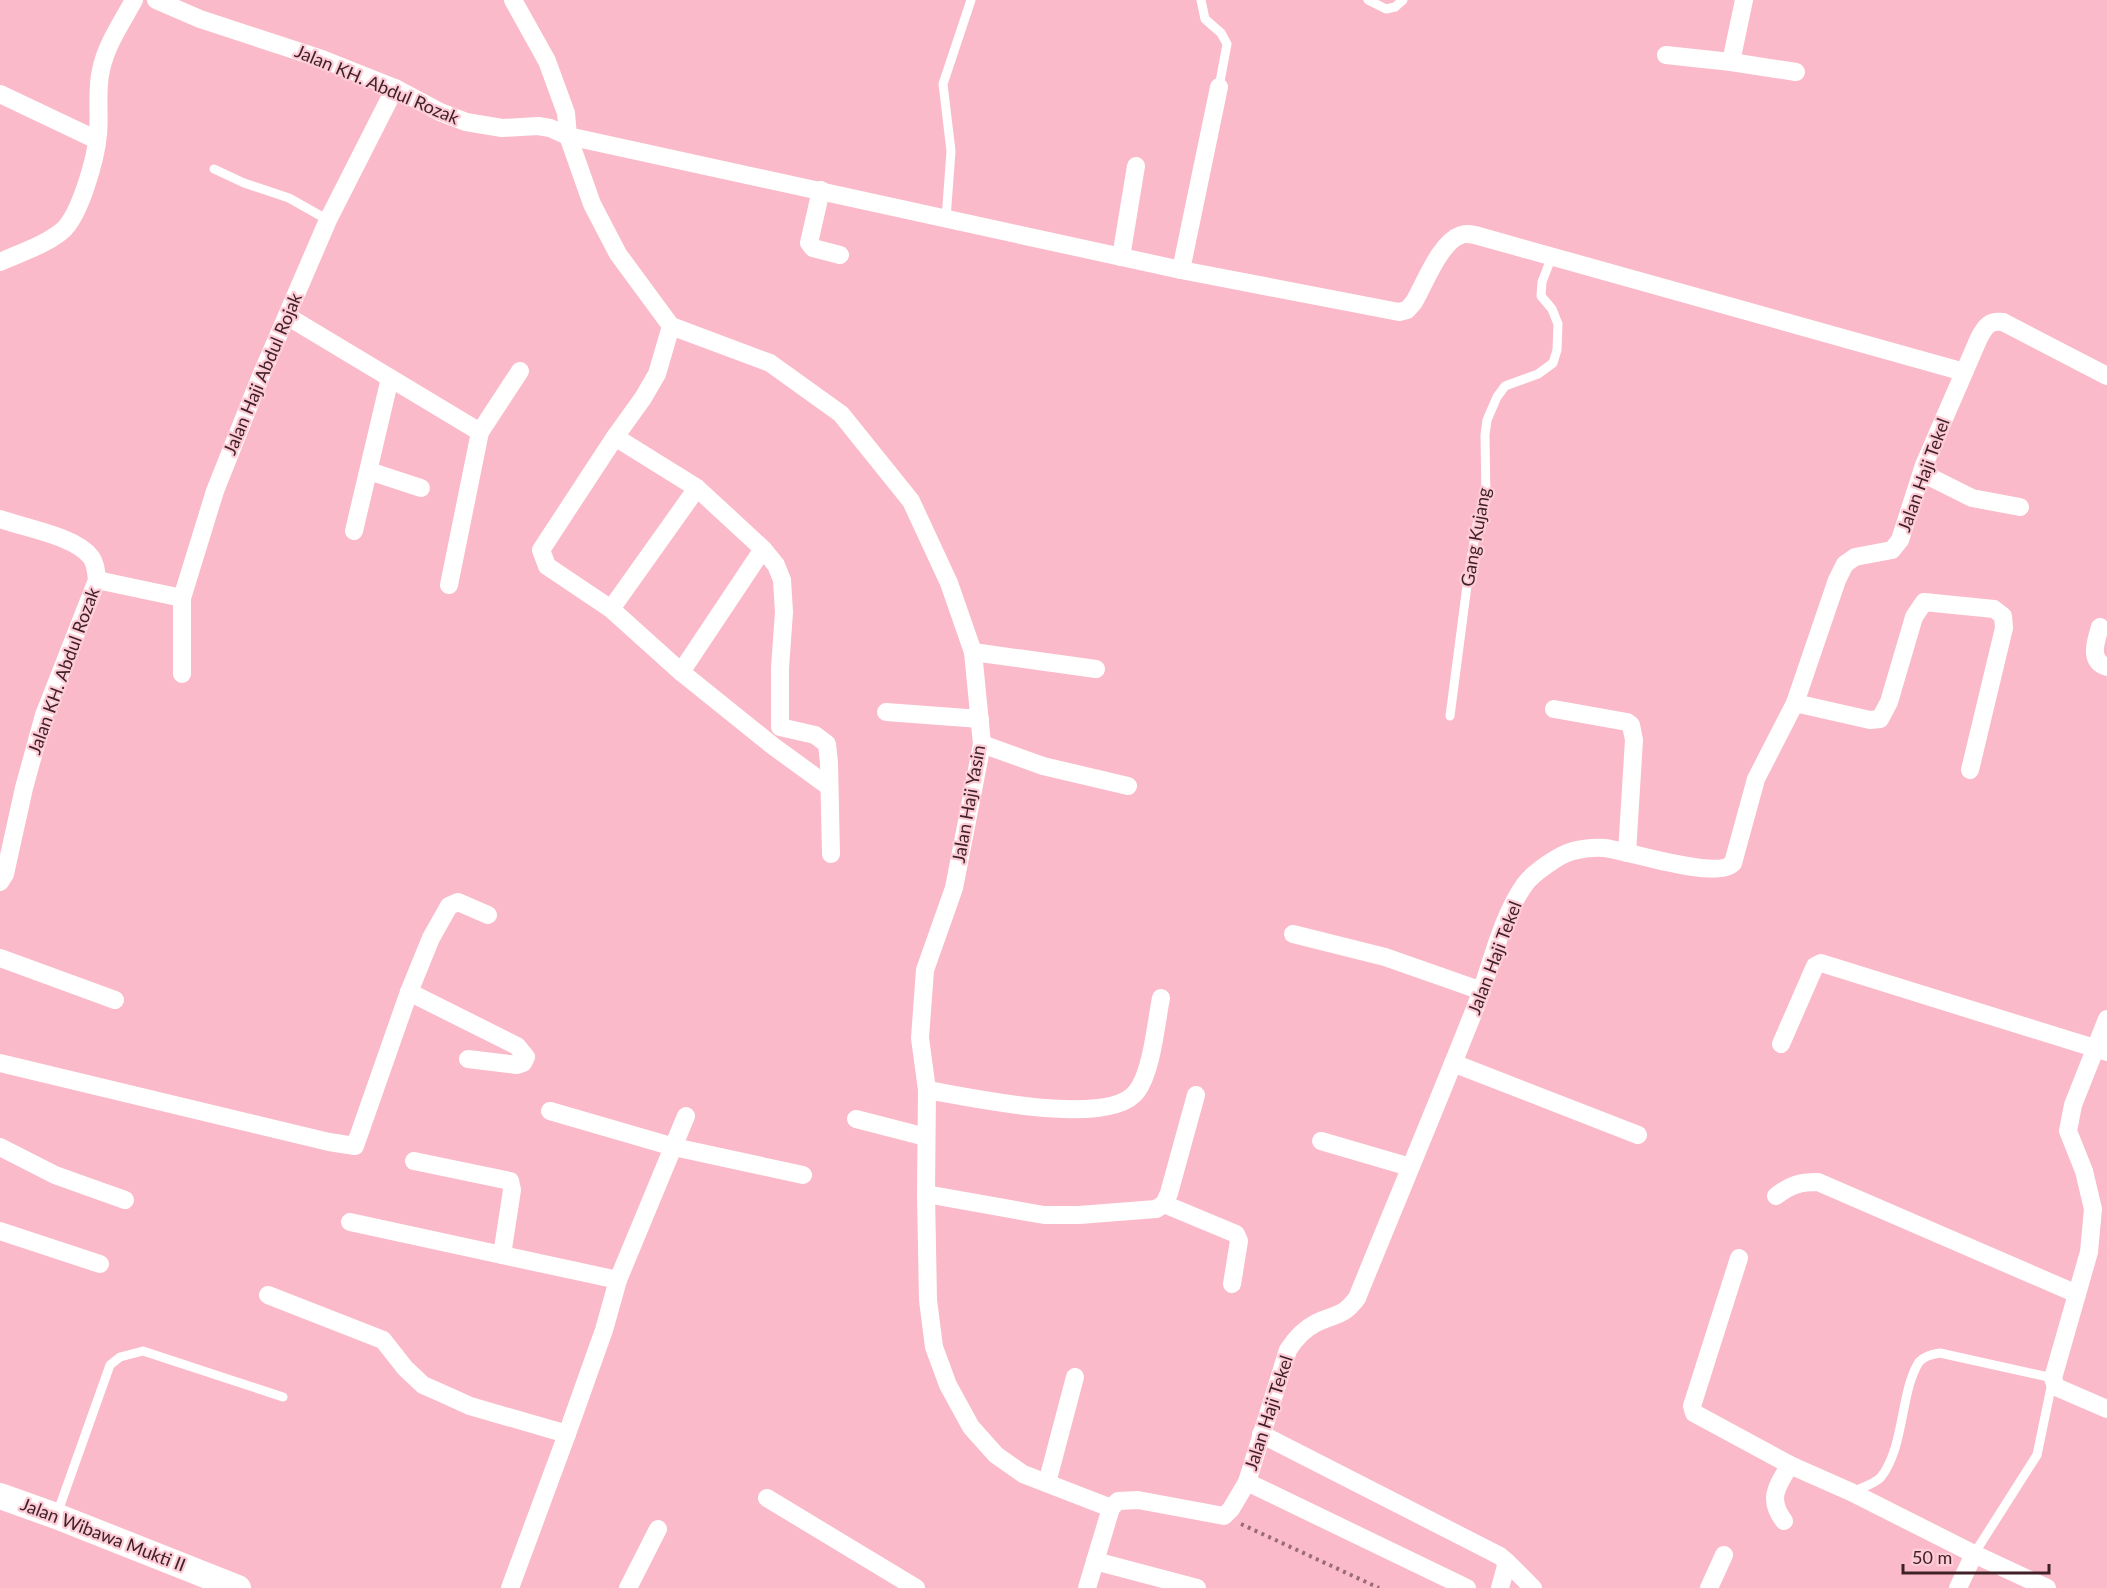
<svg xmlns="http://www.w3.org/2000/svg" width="2107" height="1588" viewBox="0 0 2107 1588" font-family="Lato,sans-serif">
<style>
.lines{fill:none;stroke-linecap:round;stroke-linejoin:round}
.path{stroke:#996b76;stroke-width:4;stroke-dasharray:3 4.5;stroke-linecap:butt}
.service{stroke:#fff;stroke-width:9}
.minor{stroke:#fff;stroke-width:18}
.secondary{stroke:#fff;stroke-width:26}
.labels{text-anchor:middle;stroke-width:4.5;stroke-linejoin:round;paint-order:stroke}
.street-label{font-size:18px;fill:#402129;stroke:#feccd7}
</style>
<rect width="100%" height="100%" fill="#fabac9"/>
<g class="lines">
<path class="path" d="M1241,1524L1379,1588"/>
<g class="service">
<path d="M1201,0L1205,19L1221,33L1227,44L1219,87"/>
<path d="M1368,0L1386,9L1395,7L1403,0"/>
<path d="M214,169L244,183L289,198L328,220"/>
<path d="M946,219L951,151L943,84L971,0"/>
<path d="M1450,716L1468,578L1478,519L1486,501L1485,435L1487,420L1497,397L1505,386L1538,374L1553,363L1557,350L1558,324L1552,309L1541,296L1542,282L1552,256"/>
<path d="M1852,1492C1860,1488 1875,1484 1881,1477C1905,1446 1900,1392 1919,1362C1924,1356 1933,1354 1940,1353L2053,1378L2037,1455L1974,1554"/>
<path d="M57,1514L110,1365L120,1357L143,1351L283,1397"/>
</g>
<g class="minor">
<path d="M156,0L200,19L322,59L395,88L440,112L466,122L502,128L538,126L550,128L568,136L1181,270L1399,312L1407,310L1414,302C1425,283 1440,242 1461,235C1466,233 1470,234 1475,235L1964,372"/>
<path d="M513,0L547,61L566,113L568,136L592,204L618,254L671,326L770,363L841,414L911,501L949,583L973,652L982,744L954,888L925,970L920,1038L927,1090L926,1194L928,1300L934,1347L948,1385L971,1427L996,1455L1023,1474L1111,1508"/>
<path d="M1666,55L1731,62L1796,72"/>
<path d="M1731,62L1744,0"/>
<path d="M0,94L97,140"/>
<path d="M821,190L809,243L813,248L840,255"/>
<path d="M1121,257L1136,166"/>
<path d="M0,262C20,253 45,245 62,231C80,216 96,158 98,134C100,113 96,91 101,70C106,45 122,22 134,0"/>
<path d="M1181,270L1219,87"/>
<path d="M287,316L480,432"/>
<path d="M671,326L657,374L643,398L615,437L541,550L547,566L611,609L681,672L773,746L828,786"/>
<path d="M615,437L697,488L763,549L776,565L782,580L784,612L780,668V727L815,735L827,744L829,763L831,854"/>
<path d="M369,471L421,488"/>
<path d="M1922,473L1972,498L2020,507"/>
<path d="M0,519C25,528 75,536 91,557C96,564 96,572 97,580L44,715L24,788L5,874L0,882"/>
<path d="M354,531L390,378"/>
<path d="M97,580L182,598"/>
<path d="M449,585L480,432L520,371"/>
<path d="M611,609L697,488"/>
<path d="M2100,627C2096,641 2088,661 2107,667"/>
<path d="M973,652L1096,669"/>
<path d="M681,672L763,549"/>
<path d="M182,674V598L215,491L260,378L328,220L395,88"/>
<path d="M1795,703L1870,720L1880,719L1889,702L1914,617L1924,602L1994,609L2003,616L2004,628L1970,770"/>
<path d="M1554,709L1627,722L1631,725L1634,740L1627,853"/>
<path d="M886,712L980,719"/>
<path d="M982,744L1043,766L1128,786"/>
<path d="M1293,934L1385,957L1482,991"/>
<path d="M0,958L115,1000"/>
<path d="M409,992L517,1046L526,1057L523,1063L517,1065L468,1059"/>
<path d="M2107,1019L2073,1105L2068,1131L2084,1171L2093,1209L2089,1252L2053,1378L2056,1387L2107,1409"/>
<path d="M1781,1044L1815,966L1821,963L2107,1052"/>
<path d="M0,1063L329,1142L355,1146L409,992L431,938L449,906L458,902L488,915"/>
<path d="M1453,1063L1638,1135"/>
<path d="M927,1090C969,1097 1110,1129 1137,1091C1152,1071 1156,1023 1161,998"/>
<path d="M550,1111L674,1147L803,1175"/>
<path d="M856,1119L926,1137"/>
<path d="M1321,1141L1410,1167"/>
<path d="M0,1147L55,1175L125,1200"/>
<path d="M414,1161L510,1181L512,1190L502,1255L618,1280"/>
<path d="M926,1194L1044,1215H1079L1156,1209L1164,1204L1169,1193L1196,1095"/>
<path d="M1776,1196C1790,1185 1800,1182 1818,1182L2077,1294"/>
<path d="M1164,1204L1236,1234L1239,1241L1232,1284"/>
<path d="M350,1222L502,1255"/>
<path d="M0,1231L100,1264"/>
<path d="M1739,1258L1692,1406L1694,1413L1790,1465L1851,1492L1974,1554L2047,1588"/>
<path d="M268,1295L383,1340L405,1368L423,1385L439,1392L470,1406L567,1434"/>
<path d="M1261,1434L1500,1556L1507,1562L1500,1588"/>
<path d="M1247,1482L1467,1588"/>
<path d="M1047,1483L1075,1377"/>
<path d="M767,1498L916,1588"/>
<path d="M1784,1521C1767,1499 1777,1486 1790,1465"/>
<path d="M1095,1561L1197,1588"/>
<path d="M1507,1562L1533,1588"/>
<path d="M510,1588L567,1434L604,1330L618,1280L686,1116"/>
<path d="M628,1588L658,1529"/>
<path d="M1087,1588L1111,1508L1118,1501L1138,1500L1224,1516L1231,1509L1247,1482L1288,1350C1295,1339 1304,1329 1316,1323C1336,1313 1342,1318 1357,1298C1396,1202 1436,1107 1474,1011C1491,969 1499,921 1525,884C1533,873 1560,854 1573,851C1584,848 1594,847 1605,848C1629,851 1717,881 1733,863L1756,779L1795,703L1837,580L1845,564L1855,557L1892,550L1900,540L1924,465L1979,338C1985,327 1989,320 2003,322L2107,376"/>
<path d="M1709,1588L1724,1555"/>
<path d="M1958,1588L1974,1554"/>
</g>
<path class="secondary" d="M0,1496L56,1516L238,1588"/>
</g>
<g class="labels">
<g class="street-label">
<text transform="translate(377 85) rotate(23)" y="6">Jalan KH. Abdul Rozak</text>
<text transform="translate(263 374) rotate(-67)" y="6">Jalan Haji Abdul Rojak</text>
<text transform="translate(1924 475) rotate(-70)" y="6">Jalan Haji Tekel</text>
<text transform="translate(1476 537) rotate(-80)" y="6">Gang Kujang</text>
<text transform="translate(64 671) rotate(-70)" y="6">Jalan KH. Abdul Rozak</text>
<text transform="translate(969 804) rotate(-80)" y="6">Jalan Haji Yasin</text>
<text transform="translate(1495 958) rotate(-69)" y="6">Jalan Haji Tekel</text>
<text transform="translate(1269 1413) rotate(-72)" y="6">Jalan Haji Tekel</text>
<text transform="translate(103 1535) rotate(21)" y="6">Jalan Wibawa Mukti II</text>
</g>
</g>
<path d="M1903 1564v9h146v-9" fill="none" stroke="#402129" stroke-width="3"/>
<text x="1912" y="1564" font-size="18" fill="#402129" stroke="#feccd7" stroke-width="4.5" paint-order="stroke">50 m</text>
</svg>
